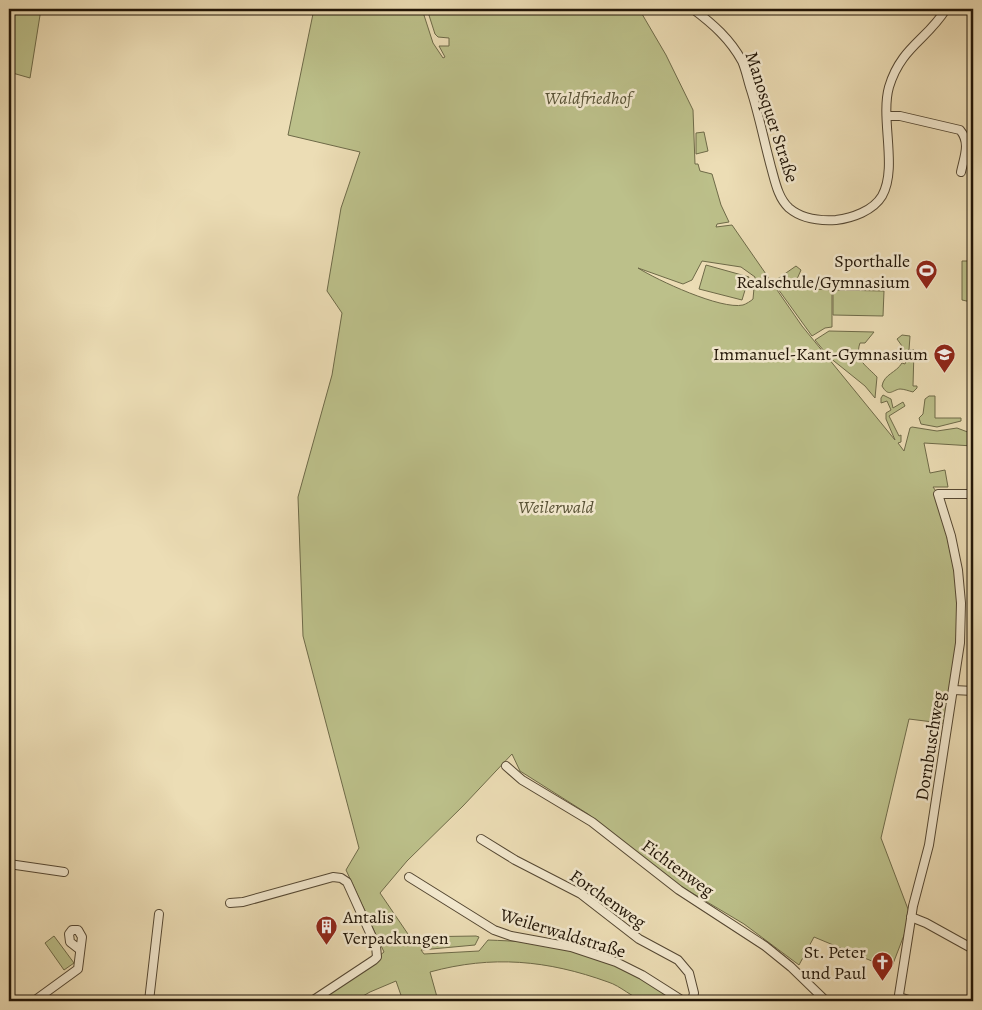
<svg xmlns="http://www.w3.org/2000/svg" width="982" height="1010" viewBox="0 0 982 1010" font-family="Alegreya,serif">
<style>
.green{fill:#bcc08a;stroke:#6e6a48;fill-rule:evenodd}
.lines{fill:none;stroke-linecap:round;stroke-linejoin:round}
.minor-casing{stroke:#544732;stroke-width:10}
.minor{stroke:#f3e9cf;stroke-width:8}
.labels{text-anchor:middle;stroke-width:5;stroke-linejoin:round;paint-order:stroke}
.park-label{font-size:18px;font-style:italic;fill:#575135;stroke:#f3e9cf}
.street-label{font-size:18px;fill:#211507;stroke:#f3e9cf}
.poi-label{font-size:18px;fill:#211507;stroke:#f3e9cf;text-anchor:end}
</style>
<rect width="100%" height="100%" fill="#ecddb5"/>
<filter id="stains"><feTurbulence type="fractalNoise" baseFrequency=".004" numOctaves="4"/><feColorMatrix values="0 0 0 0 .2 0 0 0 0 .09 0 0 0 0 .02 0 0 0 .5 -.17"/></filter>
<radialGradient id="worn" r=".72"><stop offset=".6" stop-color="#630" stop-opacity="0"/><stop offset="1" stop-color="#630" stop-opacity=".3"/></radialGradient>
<g class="green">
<path d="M9,9H41L30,78L9,72Z"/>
<path d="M314,9H422L433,43L443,58L445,57L439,46H449V38L438,37L435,34L427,9H636L642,14L666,55L693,110L695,164H698L700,171L712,174L721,205L729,222L717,224L716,227L732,225L802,326L895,440L886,419V413L891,410L887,401L881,403V398L883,395L891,399L893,408L903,402L905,406L889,416L899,436L901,435V442L898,443L904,451L910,428L912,427L937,431L957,428L973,434V446L924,443L930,473L945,470L948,487H933L938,494L961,603L949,724L909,719L881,838L911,917L891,969L814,937L799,965L744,924L677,884L588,814L520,771L512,754L463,806L407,861L380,893L410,937L476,936L479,937L475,945L421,950L424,954L479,951L488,940C513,941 540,942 565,948C605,958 643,977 676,1001C667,1001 654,1003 645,1001C632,998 621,986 608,982C547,960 492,955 430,972L437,997V1001H403L396,981L370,992L354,1001H312L374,960L384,952L346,870L359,848L303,636L298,497L332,375L342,313L327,291L341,208L360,152L288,135ZM702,261L741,267L755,277L753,299C751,301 746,304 743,305C721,310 657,280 638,268L683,284L692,280Z"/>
<path d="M704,132L708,151L696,154V133Z"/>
<path d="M962,261H973V279C967,283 968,290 973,294V300L971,302L962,300Z"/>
<path d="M706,265L749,277L742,300L699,289Z"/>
<path d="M796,266L801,270L793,288L832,290V327L825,328L812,336L773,282Z"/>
<path d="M833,290L884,291L883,316L833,315Z"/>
<path d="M829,331L874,332L865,343H860C854,360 867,366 877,377L875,398L865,386L829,357L815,340Z"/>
<path d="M902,335L910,336L909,350H914L913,386H917V388L913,392C909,391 904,389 900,389C892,390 889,398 882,386C884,374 896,373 902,363L905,364L907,359L902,356V346L897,339Z"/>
<path d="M929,396H935V418H961V421L937,427L921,424L919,418L923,414L925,399Z"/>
<path d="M54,936L74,963L64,970L45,943Z"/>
</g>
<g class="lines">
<defs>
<g id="minor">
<path d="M693,9C713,24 730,39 742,61C746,70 748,81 751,90C759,115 764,141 771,167C775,181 778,198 789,208C802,219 820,221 836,220C852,218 873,211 882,196C898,168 880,119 889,87C901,47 927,40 946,9"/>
<path d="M887,116H900L960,130C971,143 964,157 961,172"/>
<path d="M954,690L973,691"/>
<path d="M506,766L522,780L592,822L679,890L765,946L791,967L826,1001"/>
<path d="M481,839L515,860L581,894L639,939L678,960L689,973L694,993L692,1001"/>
<path d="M9,864L64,872"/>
<path d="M409,877L494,930L511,936L571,947L616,962L642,975L683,1001"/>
<path d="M230,903L243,902L333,877L341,878L347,882L376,946L377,957L374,960L312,1001"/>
<path d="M911,917L926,923L973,949"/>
<path d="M899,997L912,1001"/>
<path d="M474,1000L482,1001"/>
<path d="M34,1001L78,969L82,937L78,930H72L69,934L70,942L79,949"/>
<path d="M149,1001L159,914"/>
<path d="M898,1001L913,906L929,845L960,643L961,603L958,570L951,536L938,494H973"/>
</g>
</defs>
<use href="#minor" class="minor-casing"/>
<use href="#minor" class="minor"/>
</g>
<defs>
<symbol id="stadium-pin" viewBox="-11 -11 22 30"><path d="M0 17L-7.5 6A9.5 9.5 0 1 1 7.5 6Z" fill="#8f2418" stroke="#f3e9cf"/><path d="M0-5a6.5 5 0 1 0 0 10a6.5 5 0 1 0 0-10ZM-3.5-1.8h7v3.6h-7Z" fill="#fff"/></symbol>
<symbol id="school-pin" viewBox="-11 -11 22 30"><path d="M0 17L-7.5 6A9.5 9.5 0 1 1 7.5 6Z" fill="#8f2418" stroke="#f3e9cf"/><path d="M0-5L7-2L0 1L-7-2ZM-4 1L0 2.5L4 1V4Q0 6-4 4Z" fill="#fff"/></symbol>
<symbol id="building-pin" viewBox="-11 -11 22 30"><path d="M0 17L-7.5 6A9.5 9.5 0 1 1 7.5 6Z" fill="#8f2418" stroke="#f3e9cf"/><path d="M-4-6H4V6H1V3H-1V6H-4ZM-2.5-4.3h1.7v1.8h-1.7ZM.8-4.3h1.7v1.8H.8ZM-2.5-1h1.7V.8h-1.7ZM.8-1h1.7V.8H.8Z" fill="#fff"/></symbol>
<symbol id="church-pin" viewBox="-11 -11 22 30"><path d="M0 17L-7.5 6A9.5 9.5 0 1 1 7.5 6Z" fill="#8f2418" stroke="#f3e9cf"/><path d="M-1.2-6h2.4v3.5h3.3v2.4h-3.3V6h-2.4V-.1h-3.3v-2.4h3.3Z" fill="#fff"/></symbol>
</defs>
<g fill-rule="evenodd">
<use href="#stadium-pin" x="914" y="258" width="25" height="34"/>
<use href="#school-pin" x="932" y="342" width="25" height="34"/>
<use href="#building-pin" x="314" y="914" width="25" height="34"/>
<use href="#church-pin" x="870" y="950" width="25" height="34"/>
</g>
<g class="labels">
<g class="park-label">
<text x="588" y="104">Waldfriedhof</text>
<text x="556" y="513">Weilerwald</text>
</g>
<g class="street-label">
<text transform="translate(772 117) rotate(72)" y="6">Manosquer Straße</text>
<text transform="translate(930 746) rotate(-81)" y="6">Dornbuschweg</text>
<text transform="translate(678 868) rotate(36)" y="6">Fichtenweg</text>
<text transform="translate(608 899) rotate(35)" y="6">Forchenweg</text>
<text transform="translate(563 933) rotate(17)" y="6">Weilerwaldstraße</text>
</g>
<g class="poi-label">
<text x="910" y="267">Sporthalle<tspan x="910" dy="21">Realschule/Gymnasium</tspan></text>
<text x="928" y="360">Immanuel-Kant-Gymnasium</text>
<text x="343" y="923" text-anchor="start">Antalis<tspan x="343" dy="21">Verpackungen</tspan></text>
<text x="866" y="958">St. Peter<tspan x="866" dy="21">und Paul</tspan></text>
</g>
</g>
<rect width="982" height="1010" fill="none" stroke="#ecddb5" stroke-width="30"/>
<rect x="10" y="10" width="962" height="990" fill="none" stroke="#211507" stroke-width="2.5"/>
<rect x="15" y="15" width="952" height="980" fill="none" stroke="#211507"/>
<rect width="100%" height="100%" filter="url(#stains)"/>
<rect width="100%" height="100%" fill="url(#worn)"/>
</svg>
